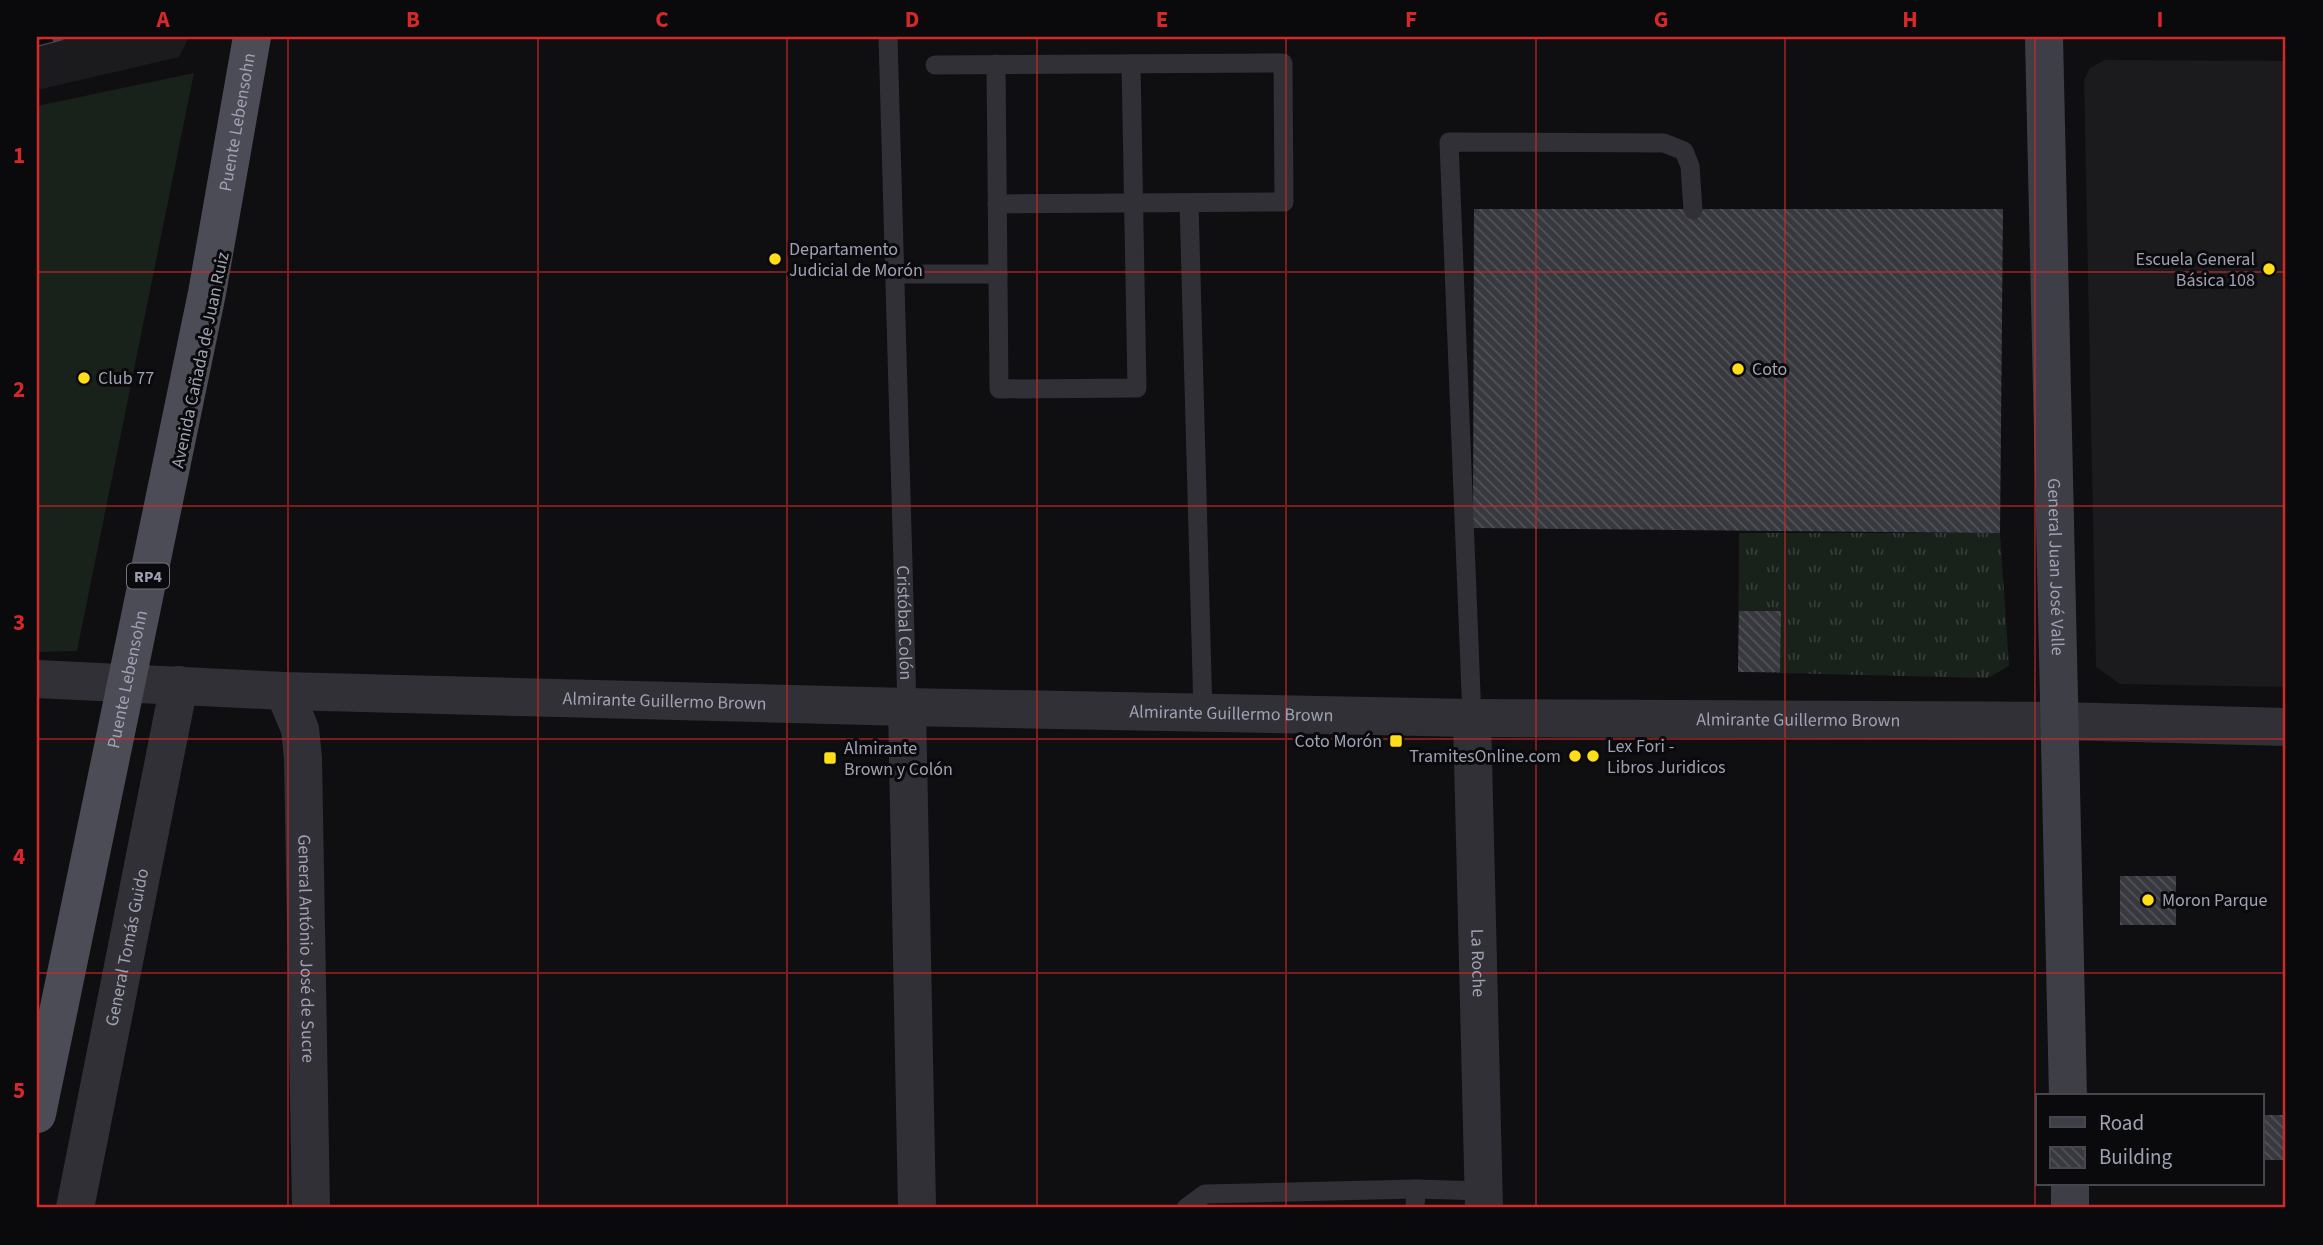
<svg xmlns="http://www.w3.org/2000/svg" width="2323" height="1245" viewBox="0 0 2323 1245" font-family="'Source Sans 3',sans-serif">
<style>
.built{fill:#1b1b1e}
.grass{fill:url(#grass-tufts)}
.garden{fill:#19211b}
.building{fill:url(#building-back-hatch)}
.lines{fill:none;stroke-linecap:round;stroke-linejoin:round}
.lane{stroke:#303036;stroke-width:19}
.street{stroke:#303036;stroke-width:38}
.secondary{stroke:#3e3e46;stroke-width:38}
.rail-casing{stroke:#45454d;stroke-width:8}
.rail{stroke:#0a0a0c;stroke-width:5;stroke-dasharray:16;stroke-linecap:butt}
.primary-bridge{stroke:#4b4c55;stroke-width:38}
.grid{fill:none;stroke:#d62828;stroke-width:2;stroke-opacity:0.55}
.poi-dot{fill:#ffdd19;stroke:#0a0a0c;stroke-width:2.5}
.labels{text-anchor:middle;stroke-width:6;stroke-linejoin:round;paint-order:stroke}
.shield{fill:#0a0a0c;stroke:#727481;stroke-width:2}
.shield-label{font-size:16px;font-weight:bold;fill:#9fa1b3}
.street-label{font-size:18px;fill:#9fa1b3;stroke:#0a0a0c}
.poi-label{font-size:18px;fill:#9fa1b3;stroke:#0a0a0c;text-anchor:start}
.neatline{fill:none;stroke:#d62828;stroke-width:2.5}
.grid-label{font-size:23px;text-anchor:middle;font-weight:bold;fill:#d62828}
</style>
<defs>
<pattern id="grass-tufts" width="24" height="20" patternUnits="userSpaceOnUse" patternTransform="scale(1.75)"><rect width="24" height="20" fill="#19211b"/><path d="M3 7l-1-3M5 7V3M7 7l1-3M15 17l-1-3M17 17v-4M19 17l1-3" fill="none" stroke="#373e3a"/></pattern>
<pattern id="building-back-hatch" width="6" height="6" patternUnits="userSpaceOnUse" patternTransform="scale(1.75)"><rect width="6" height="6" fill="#38393f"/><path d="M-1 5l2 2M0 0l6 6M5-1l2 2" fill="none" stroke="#525258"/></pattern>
</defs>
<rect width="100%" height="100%" fill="#0f0f11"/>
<g class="built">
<path d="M37,37H189L179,57L37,90Z"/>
<path d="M2105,60L2286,61V687L2120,684L2096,667L2084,80L2090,68Z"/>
</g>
<path class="grass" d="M1739,533H2000L2009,666L1988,678L1738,672Z"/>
<path class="garden" d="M194,73L77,651L37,652V106Z"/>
<g class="building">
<path d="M1474,209H2003L2000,533L1473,528Z"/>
<path d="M1739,611H1781L1780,672H1738Z"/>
<rect x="2120" y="876" width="56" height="49"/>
<rect x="2262" y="1115" width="24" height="45"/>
</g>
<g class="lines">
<g class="lane">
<path id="s1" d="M888,37L907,707"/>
<path d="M996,64L999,389L1137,388L1131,64"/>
<path d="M935,65L1283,63L1284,202L997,204"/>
<path d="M1189,203L1203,713"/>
<path d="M895,274H998"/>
<path d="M1472,718L1449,142L1664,143L1684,151L1690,166L1693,210"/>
<path d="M1186,1208L1205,1194L1416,1189L1484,1191"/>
<path d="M1415,1208L1416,1189"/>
</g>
<g class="street">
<path id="s2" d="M37,679L284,691L907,707L1472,718L2059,721L2286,727"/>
<path id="s3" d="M284,691L300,729L303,758L311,1208"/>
<path d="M907,707L917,1208"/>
<path id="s4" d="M1472,718L1484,1208"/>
<path id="s5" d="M75,1208L179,685"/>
</g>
<g class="secondary">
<path id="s6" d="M2044,37L2068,1096"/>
<path d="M2070,1184V1208"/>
</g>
<defs>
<path id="rail" d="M37,43L60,37"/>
</defs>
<use href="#rail" class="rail-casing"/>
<use href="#rail" class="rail"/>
<path class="primary-bridge" id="s7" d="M37,1114L207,293L252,37"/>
</g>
<path class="grid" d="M288,37V1208M538,37V1208M787,37V1208M1037,37V1208M1286,37V1208M1536,37V1208M1785,37V1208M2035,37V1208M37,272H2286M37,506H2286M37,739H2286M37,973H2286"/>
<g class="poi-dot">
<circle cx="775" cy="259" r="7"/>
<circle cx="2269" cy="269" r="7"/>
<circle cx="1738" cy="369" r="7"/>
<circle cx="84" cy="378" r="7"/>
<rect x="1389" y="734" width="14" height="14" rx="3.5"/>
<circle cx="1575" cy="756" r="7"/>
<circle cx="1593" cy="756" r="7"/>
<rect x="823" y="751" width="14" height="14" rx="3.5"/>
<circle cx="2148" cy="900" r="7"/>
</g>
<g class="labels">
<rect class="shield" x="127" y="563.5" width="42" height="25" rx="5"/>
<g class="shield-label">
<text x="148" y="582">RP4</text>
</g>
<g class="street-label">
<text dy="6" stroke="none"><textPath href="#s7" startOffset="1012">Puente Lebensohn</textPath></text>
<text transform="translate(200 360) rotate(-78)" y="6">Avenida Cañada de Juan Ruiz</text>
<text dy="6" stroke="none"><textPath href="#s6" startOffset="530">General Juan José Valle</textPath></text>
<text dy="6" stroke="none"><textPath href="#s1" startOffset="586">Cristóbal Colón</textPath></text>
<text dy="6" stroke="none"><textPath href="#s7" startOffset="444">Puente Lebensohn</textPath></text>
<text dy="6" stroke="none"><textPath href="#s2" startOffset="628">Almirante Guillermo Brown</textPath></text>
<text dy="6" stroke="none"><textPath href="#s2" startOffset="1195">Almirante Guillermo Brown</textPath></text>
<text dy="6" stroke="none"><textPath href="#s2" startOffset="1762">Almirante Guillermo Brown</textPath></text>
<text dy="6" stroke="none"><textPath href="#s5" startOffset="266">General Tomás Guido</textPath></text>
<text dy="6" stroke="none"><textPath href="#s3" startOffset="261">General António José de Sucre</textPath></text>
<text dy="6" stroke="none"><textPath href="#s4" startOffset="245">La Roche</textPath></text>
</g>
<g class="poi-label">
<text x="789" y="255">Departamento<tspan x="789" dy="21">Judicial de Morón</tspan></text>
<text x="2255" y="265" text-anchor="end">Escuela General<tspan x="2255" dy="21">Básica 108</tspan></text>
<text x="1752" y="375">Coto</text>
<text x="98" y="384">Club 77</text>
<text x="1382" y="747" text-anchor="end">Coto Morón</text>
<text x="1607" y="752">Lex Fori -<tspan x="1607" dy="21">Libros Juridicos</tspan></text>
<text x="844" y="754">Almirante<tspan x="844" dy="21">Brown y Colón</tspan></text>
<text x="1561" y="762" text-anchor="end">TramitesOnline.com</text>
<text x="2162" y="906">Moron Parque</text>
</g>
</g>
<rect width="2323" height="1245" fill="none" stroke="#0a0a0c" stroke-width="77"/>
<rect x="2036" y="1094" width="228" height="91" fill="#0a0a0c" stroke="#46464f" stroke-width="2"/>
<rect x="2050" y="1117" width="35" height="10" fill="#3e3e46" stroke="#46464f" stroke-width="2"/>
<text x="2099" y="1130" font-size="21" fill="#9fa1b3">Road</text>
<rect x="2050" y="1147" width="35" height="21" fill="url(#building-back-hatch)" stroke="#46464f" stroke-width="2"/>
<text x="2099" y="1164" font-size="21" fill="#9fa1b3">Building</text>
<rect x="38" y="38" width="2246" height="1168" class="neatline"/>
<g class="grid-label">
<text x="163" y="27">A</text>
<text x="413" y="27">B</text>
<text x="662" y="27">C</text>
<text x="912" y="27">D</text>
<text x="1162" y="27">E</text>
<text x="1411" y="27">F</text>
<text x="1661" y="27">G</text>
<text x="1910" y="27">H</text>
<text x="2160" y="27">I</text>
<text x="19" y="163">1</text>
<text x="19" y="397">2</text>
<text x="19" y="630">3</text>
<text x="19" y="864">4</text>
<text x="19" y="1098">5</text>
</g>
</svg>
